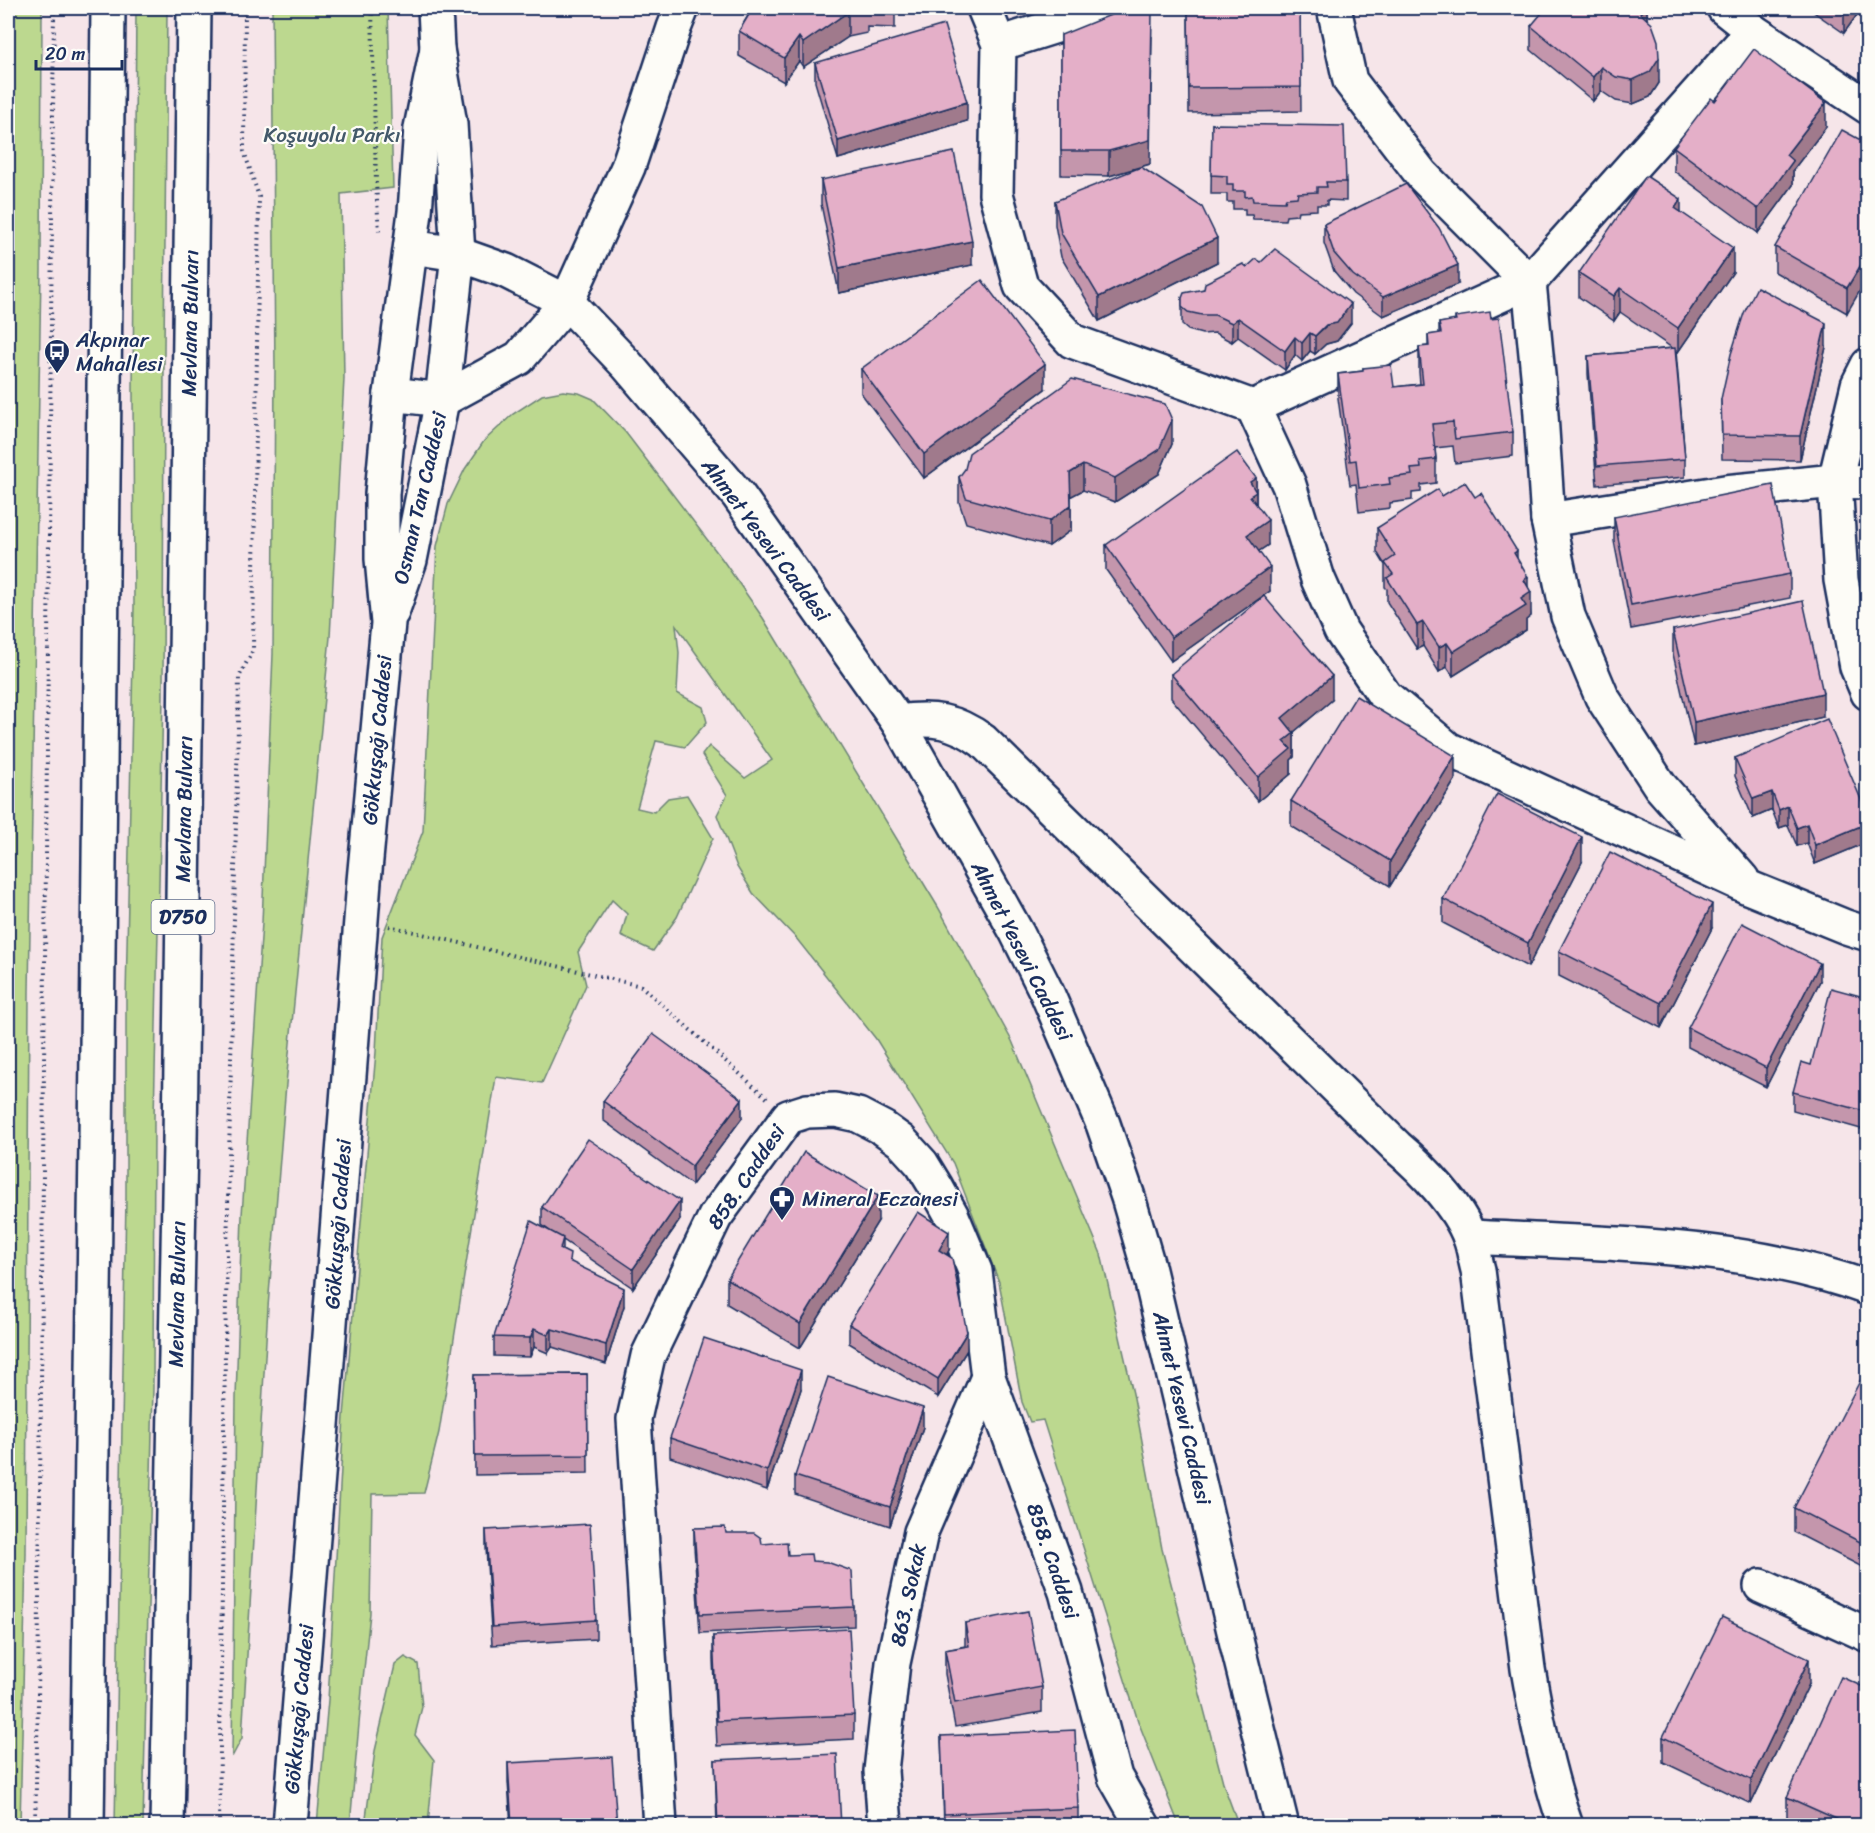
<svg xmlns="http://www.w3.org/2000/svg" width="1875" height="1833" viewBox="0 0 1875 1833" font-family="Sriracha,sans-serif">
<style>
.green{fill:#bcd88f;stroke:#6c8476;stroke-width:1.5}
.lines{fill:none;stroke-linecap:round;stroke-linejoin:round}
.minor-casing{stroke:#1b2f5e;stroke-width:38}
.highway-casing{stroke:#1b2f5e;stroke-width:38}
.path{stroke:#1b2f5e;stroke-width:4;stroke-dasharray:1.5 4.5;stroke-linecap:butt}
.minor{stroke:#fdfcf7;stroke-width:33}
.highway{stroke:#fdfcf7;stroke-width:33}
.wall{fill:#c496ac;stroke:#1b2f5e;stroke-width:1.5}
.shaded-wall{fill:#a07a8c;stroke:#1b2f5e;stroke-width:1.5}
.building{fill:#e4afc8;stroke:#1b2f5e;stroke-width:1.5}
.labels{text-anchor:middle;stroke-width:4.5;stroke-linejoin:round;paint-order:stroke}
.shield{fill:#fdfcf7;stroke:#5f6c8c;stroke-width:1.5}
.shield-label{font-size:20px;font-weight:bold;fill:#1b2f5e}
.park-label{font-size:21px;fill:#43596a;stroke:#fdfcf7}
.street-label{font-size:21px;fill:#1b2f5e;stroke:#fdfcf7}
.poi-label{font-size:21px;fill:#1b2f5e;stroke:#fdfcf7;text-anchor:start}
</style>
<rect width="100%" height="100%" fill="#f6e5e9"/>
<filter id="ink" filterUnits="userSpaceOnUse"><feTurbulence type="fractalNoise" baseFrequency=".0167" numOctaves="2"/><feDisplacementMap in="SourceGraphic" scale="12" xChannelSelector="R" yChannelSelector="G"/><feConvolveMatrix kernelMatrix="1 2 1 2 8 2 1 2 1" color-interpolation-filters="sRGB"/></filter>
<g filter="url(#ink)">
<g class="green">
<path d="M8,8H42L41,270L29,992L26,1553L20,1826L8,1825Z"/>
<path d="M136,8H167L164,351L163,696L154,1118L153,1387L143,1825L115,1826L126,1198V997L134,607L133,392Z"/>
<path d="M272,8H388L393,188L341,194L344,379L330,637L286,1084L268,1307L242,1738L232,1757L236,1398L242,1215L262,923L273,654L275,371Z"/>
<path d="M563,391L579,393L593,399L626,433L722,559L763,618L938,907L1012,1041L1101,1254L1134,1398L1162,1549L1224,1786L1237,1821L1234,1825H1179L1138,1721L1043,1420L1030,1422L1022,1402L999,1282L953,1163L876,1039L796,938L753,893L737,867L717,815L727,795L702,755L709,746L745,778L772,760L676,625L679,653L677,693L703,707L707,722L685,747L656,741L637,808L654,812L668,798L687,795L713,838L677,917L653,951L621,936L627,914L612,900L578,952L586,985L542,1083L496,1077L439,1432L424,1493L372,1494L370,1613L363,1679L350,1825H317L328,1700L344,1416L376,1052L382,937L423,831L437,546L448,504L465,469L484,441L513,414L542,395Z"/>
<path d="M405,1657L418,1664L422,1707L415,1735L434,1760L428,1825H365L375,1751L395,1665Z"/>
</g>
<g class="lines">
<defs>
<g id="minor">
<path d="M984,8L999,44L996,194L1021,286L1072,341L1253,407L1289,485L1318,579L1341,631L1385,696L1448,749L1750,888L1846,927L1868,934"/>
<path d="M1334,8L1350,81L1422,175L1529,282L1539,385L1548,520L1568,616L1602,697L1660,786L1742,879"/>
<path d="M1724,8L1753,31L1868,107"/>
<path d="M999,44L1113,8"/>
<path d="M411,247L458,254L506,271L567,302L627,365L738,495L898,722L1017,933L1047,993L1103,1124L1128,1197L1148,1266L1237,1644L1282,1826"/>
<path d="M1868,365L1858,385L1835,481L1841,580L1857,667L1868,693"/>
<path d="M391,394L442,400L519,358L567,302L628,167L674,28L682,8"/>
<path d="M1253,407L1529,282L1753,31"/>
<path d="M1548,520L1725,492L1835,481L1868,482"/>
<path d="M392,612L410,560L442,400L458,254L450,124L437,49L435,8"/>
<path d="M898,722C932,717 955,720 983,741L1397,1147C1423,1169 1458,1205 1470,1238C1474,1248 1475,1260 1478,1270L1528,1669C1537,1722 1548,1775 1566,1826"/>
<path d="M1470,1237C1604,1244 1740,1242 1868,1288"/>
<path d="M1761,1586L1868,1635"/>
<path d="M290,1826L326,1375L364,881L388,623L382,559V494L391,394L415,212L421,128L437,49"/>
<path d="M660,1826L634,1419L648,1356L715,1217L788,1117L807,1111L835,1110L858,1115L883,1128L901,1141L922,1164L936,1187L952,1216L975,1271L988,1377L1066,1592L1115,1777L1143,1826"/>
<path d="M885,1826L881,1771L893,1663L921,1532L988,1377"/>
</g>
<g id="highway">
<path d="M87,1826L96,1144L108,8"/>
<path d="M167,1826L180,1143L194,8"/>
</g>
</defs>
<use href="#minor" class="minor-casing"/>
<use href="#highway" class="highway-casing"/>
<g class="path">
<path d="M372,8L376,183L379,232"/>
<path d="M389,926L641,986L767,1098"/>
<path d="M35,1826L38,1704L54,8"/>
<path d="M219,1826L225,1350L239,677L253,650L259,197L244,151L245,8"/>
</g>
<use href="#minor" class="minor"/>
<use href="#highway" class="highway"/>
</g>
<g class="wall">
<path d="M749,8H895V28L867,27V33L848,37L803,67L799,61L784,82L739,56V31L749,14Z"/>
<path d="M1188,8H1300L1301,111L1189,113Z"/>
<path d="M1647,8V19L1659,83L1650,97L1633,104L1616,101L1601,91L1593,101L1531,50V26Z"/>
<path d="M1808,8H1862L1844,33Z"/>
<path d="M1061,35L1150,164L1109,176L1061,175Z"/>
<path d="M815,63L967,121L838,159L815,82Z"/>
<path d="M1715,101L1826,127L1793,170V185L1758,233L1674,171V147Z"/>
<path d="M1212,124L1346,182V201L1327,200V205H1317V210L1298,211L1297,215L1286,216L1285,220L1253,219L1252,215H1245V209H1233V202H1227V194H1211Z"/>
<path d="M1868,144L1847,313L1775,272V247Z"/>
<path d="M821,180L972,265L839,293L821,204Z"/>
<path d="M1055,201L1217,262L1099,321L1061,257L1055,225Z"/>
<path d="M1681,212L1733,272L1678,352L1676,351L1685,459V477L1597,485L1588,374V356L1672,348L1620,312L1614,321L1579,297V273Z"/>
<path d="M1324,224L1458,284L1383,316L1353,294L1334,271L1324,243Z"/>
<path d="M1261,262L1351,323L1337,341L1326,344L1315,354L1310,351L1302,361L1295,355L1285,370L1238,337L1232,342L1215,333L1202,334L1188,330L1182,325V298L1204,289L1247,267Z"/>
<path d="M1455,317L1513,432V456L1455,463L1453,446L1435,448L1436,459V483L1421,485V492L1412,493V500L1390,503V508L1359,512L1356,484L1350,485L1338,398V374L1363,371V368L1394,387L1420,384L1419,372V347L1428,346V335L1439,334V323L1455,321Z"/>
<path d="M1826,347L1800,460L1722,459L1721,399Z"/>
<path d="M861,369L1045,389L924,478L861,393Z"/>
<path d="M1172,444L1159,474L1115,502L1083,490L1071,496V530L1049,546L966,523L959,502V477Z"/>
<path d="M1256,478V504L1268,545L1259,551L1270,591L1171,661L1106,570V545Z"/>
<path d="M1442,496L1475,497L1517,560L1528,588L1531,616L1526,620V630L1453,676L1447,667L1439,672L1423,646L1417,649L1387,602V589L1385,587V565L1377,552V528Z"/>
<path d="M1614,517L1790,574V598L1631,629L1614,541Z"/>
<path d="M1673,630L1823,717L1694,746L1673,654Z"/>
<path d="M1171,674L1332,700L1294,732V757L1291,760V774L1258,801L1171,698Z"/>
<path d="M1735,758L1868,816V842L1815,864L1807,843L1797,846L1788,825L1779,828L1772,810L1753,818L1735,776Z"/>
<path d="M1455,780L1390,886L1291,826V801Z"/>
<path d="M1582,862L1528,967L1443,923V899Z"/>
<path d="M1712,928L1661,1028L1559,976V951Z"/>
<path d="M1820,981L1766,1087L1688,1047V1028Z"/>
<path d="M1868,998V1131L1793,1110V1092L1811,1065Z"/>
<path d="M603,1101L742,1118L692,1185L603,1120Z"/>
<path d="M542,1207L680,1220L633,1288L563,1240V1250L570,1261L624,1306L606,1364L552,1347L548,1353L534,1347L530,1357L494,1356V1337L551,1232L542,1225Z"/>
<path d="M878,1221L800,1348L727,1304V1279Z"/>
<path d="M949,1250L947,1255L967,1350L938,1397L849,1343V1324Z"/>
<path d="M587,1374L588,1473L475,1475L474,1375Z"/>
<path d="M1868,1383V1570L1794,1532V1508Z"/>
<path d="M801,1389L767,1490L670,1457V1438Z"/>
<path d="M923,1427L890,1526L795,1494V1476Z"/>
<path d="M694,1528L762,1544L788,1555L812,1561L854,1607V1626L700,1633L694,1547Z"/>
<path d="M486,1530L596,1620V1639L492,1645L486,1548Z"/>
<path d="M965,1623L1042,1687V1712L955,1727L945,1674V1650L965,1646Z"/>
<path d="M713,1636L854,1715V1739L717,1746L713,1660Z"/>
<path d="M1809,1684L1751,1804L1663,1762V1737Z"/>
<path d="M941,1736L1078,1808V1826H944Z"/>
<path d="M715,1760L841,1826H717Z"/>
<path d="M508,1763L617,1826H511L508,1782Z"/>
<path d="M1787,1797L1868,1826H1797L1787,1821Z"/>
</g>
<g class="shaded-wall">
<path d="M1644,8H1647V28L1640,13Z"/>
<path d="M1849,8H1862L1844,33V14Z"/>
<path d="M848,12V37L803,67V43Z"/>
<path d="M1152,36L1150,164L1109,176V151Z"/>
<path d="M799,37V61L784,82V58Z"/>
<path d="M1659,58V83L1650,97L1633,104V80Z"/>
<path d="M1601,67V91L1593,101V77Z"/>
<path d="M967,102V121L838,159V141Z"/>
<path d="M1826,103V127L1793,170V185L1758,233V209L1786,155Z"/>
<path d="M1681,199V223L1675,208Z"/>
<path d="M1217,238V262L1099,321V297Z"/>
<path d="M972,241V265L839,293V268Z"/>
<path d="M1733,248V272L1678,352V328Z"/>
<path d="M1868,253V277L1847,313V288Z"/>
<path d="M1458,265V284L1383,316V297Z"/>
<path d="M1620,288V312L1614,321V296Z"/>
<path d="M1351,304V323L1337,341L1326,344L1315,354V336Z"/>
<path d="M1238,318V337L1232,342V323Z"/>
<path d="M1826,323V347L1800,460V436Z"/>
<path d="M1310,333V351L1302,361V343Z"/>
<path d="M1295,337V355L1285,370V351Z"/>
<path d="M1045,364V389L924,478V454Z"/>
<path d="M1172,420V444L1159,474L1115,502V478Z"/>
<path d="M1083,465V490L1070,497V473Z"/>
<path d="M1256,478V516L1250,520V482Z"/>
<path d="M1071,505V530L1049,546V521Z"/>
<path d="M1268,520V545L1247,559V535Z"/>
<path d="M1517,551V575L1514,553Z"/>
<path d="M1270,567V591L1171,661V637Z"/>
<path d="M1528,577V593L1531,592V616L1526,620V630L1453,676V652L1521,599L1524,580Z"/>
<path d="M1423,622V646L1417,649V625Z"/>
<path d="M1447,643V667L1439,672V647Z"/>
<path d="M1332,676V700L1282,742V718Z"/>
<path d="M1823,693V717L1694,746V722Z"/>
<path d="M1294,733V757L1291,760V774L1258,801V777L1284,741Z"/>
<path d="M1455,756V780L1390,886V861Z"/>
<path d="M1772,792V810L1753,818V799Z"/>
<path d="M1788,806V825L1779,828V810Z"/>
<path d="M1868,823V842L1815,864V845Z"/>
<path d="M1807,824V843L1797,846V828Z"/>
<path d="M1582,837V862L1528,967V943Z"/>
<path d="M1712,904V928L1661,1028V1003Z"/>
<path d="M1820,963V981L1766,1087V1068Z"/>
<path d="M742,1099V1118L692,1185V1166Z"/>
<path d="M878,1196V1221L800,1348V1324Z"/>
<path d="M680,1201V1220L633,1288V1269Z"/>
<path d="M949,1232V1250L939,1268V1250Z"/>
<path d="M624,1288V1306L606,1364V1345Z"/>
<path d="M534,1329V1347L530,1357V1338Z"/>
<path d="M552,1329V1347L548,1353V1335Z"/>
<path d="M967,1332V1350L938,1397V1379Z"/>
<path d="M801,1370V1389L767,1490V1471Z"/>
<path d="M923,1408V1427L890,1526V1507Z"/>
<path d="M1809,1659V1684L1751,1804V1780Z"/>
</g>
<g class="building">
<path d="M753,8H867V9L848,12L803,43L799,37L784,58L739,31Z"/>
<path d="M1188,8H1300L1301,87L1189,88Z"/>
<path d="M1546,8H1644L1640,13L1652,24L1658,41L1659,58L1650,72L1633,80L1616,77L1601,67L1593,77L1531,26Z"/>
<path d="M1834,8H1849L1844,14Z"/>
<path d="M1152,12L1150,140L1109,151H1061V35L1113,14Z"/>
<path d="M944,25L967,102L838,141L815,63Z"/>
<path d="M1754,49L1826,103L1786,155L1793,161L1758,209L1674,147L1711,98L1715,101Z"/>
<path d="M1212,124L1344,126L1346,182H1326L1327,187H1317V192L1298,193L1297,197L1286,198L1285,202L1253,201L1252,196L1245,197V191H1233V184H1227V176L1211,175Z"/>
<path d="M1842,130L1868,144V253L1847,288L1775,247Z"/>
<path d="M954,152L972,241L839,268L821,180Z"/>
<path d="M1141,167L1202,207L1217,238L1099,297L1061,233L1055,201Z"/>
<path d="M1646,176L1681,199L1675,208L1733,248L1678,328L1620,288L1614,296L1579,273Z"/>
<path d="M1406,184L1439,228L1458,265L1383,297L1353,275L1334,253L1324,224Z"/>
<path d="M1275,249L1351,304L1337,323L1326,325L1315,336L1310,333L1302,343L1295,337L1285,351L1238,318L1232,323L1215,315H1202L1188,312L1182,307V298L1184,293L1204,289L1205,283L1243,264L1247,267L1256,259L1261,262Z"/>
<path d="M982,280L1045,364L924,454L861,369Z"/>
<path d="M1757,287L1826,323L1800,436L1722,435L1721,399L1731,354L1744,313Z"/>
<path d="M1490,312L1491,319L1499,318L1513,432L1455,439L1453,422L1432,424L1436,459L1420,461L1421,468L1411,469L1412,475L1389,478L1390,484L1359,488L1356,460L1350,461L1338,374L1363,371V368L1391,365L1394,387L1423,384L1419,347L1429,346L1428,335L1441,333L1439,323L1456,320L1455,317Z"/>
<path d="M1675,348L1685,459L1597,466L1588,356Z"/>
<path d="M1072,379L1165,404L1172,420L1159,450L1115,478L1083,465L1070,473L1071,505L1049,521L966,498L959,477L965,469L969,453Z"/>
<path d="M1237,452L1256,478L1250,482L1256,492L1250,496L1268,520L1247,535L1270,567L1171,637L1106,545Z"/>
<path d="M1465,482L1475,497L1481,493L1517,551L1514,553L1528,577L1524,580L1531,592L1521,599L1526,606L1453,652L1447,643L1439,647L1423,622L1417,625L1387,578L1393,574L1385,563L1395,556L1377,528L1438,489L1442,496Z"/>
<path d="M1773,485L1790,574L1631,605L1614,517Z"/>
<path d="M1264,596L1332,676L1282,718L1294,733L1284,741L1291,749L1258,777L1171,674Z"/>
<path d="M1803,601L1823,693L1694,722L1673,630Z"/>
<path d="M1356,696L1455,756L1390,861L1291,801Z"/>
<path d="M1827,719L1868,816V823L1815,845L1807,824L1797,828L1788,806L1779,810L1772,792L1753,799L1735,758Z"/>
<path d="M1497,794L1582,837L1528,943L1443,899Z"/>
<path d="M1610,852L1712,904L1661,1003L1559,951Z"/>
<path d="M1742,923L1820,963L1766,1068L1688,1028Z"/>
<path d="M1831,988L1868,998V1112L1793,1092L1801,1062L1811,1065Z"/>
<path d="M653,1034L742,1099L692,1166L603,1101Z"/>
<path d="M588,1139L680,1201L633,1269L542,1207Z"/>
<path d="M804,1152L878,1196L800,1324L727,1279Z"/>
<path d="M918,1212L949,1232L939,1250L952,1258L967,1332L938,1379L849,1324Z"/>
<path d="M531,1221L563,1238L560,1249L570,1254L569,1261L624,1288L606,1345L552,1329L548,1335L534,1329L530,1338L494,1337Z"/>
<path d="M704,1338L801,1370L767,1471L670,1438Z"/>
<path d="M587,1374L588,1455L475,1456L474,1375Z"/>
<path d="M828,1377L923,1408L890,1507L795,1476Z"/>
<path d="M1861,1379L1868,1383V1546L1794,1508Z"/>
<path d="M590,1524L596,1620L492,1627L486,1530Z"/>
<path d="M725,1527L726,1533H754L761,1538L762,1544L787,1542L788,1555L811,1554L812,1561L827,1562L852,1571L854,1607L700,1614L694,1528Z"/>
<path d="M1028,1611L1042,1687L955,1703L945,1650L969,1646L965,1623Z"/>
<path d="M1722,1617L1809,1659L1751,1780L1663,1737Z"/>
<path d="M849,1629L854,1715L717,1721L713,1636Z"/>
<path d="M1841,1677L1868,1689V1826H1852L1787,1797Z"/>
<path d="M1075,1730L1078,1808L944,1814L941,1736Z"/>
<path d="M837,1754L841,1826H718L715,1760Z"/>
<path d="M612,1757L617,1826H512L508,1763Z"/>
</g>
</g>
<defs>
<symbol id="bus-pin" viewBox="-11 -11 22 30"><path d="M0 17L-7.5 6A9.5 9.5 0 1 1 7.5 6Z" fill="#1b2f5e" stroke="#fdfcf7"/><path d="M-5-6H5V4H4V6H2V4H-2V6H-4V4H-5ZM-3.5-4V0h7V-4ZM-3.5 1.2v1.5H-2V1.2ZM2 1.2v1.5H3.5V1.2Z" fill="#fff"/></symbol>
<symbol id="pharmacy-pin" viewBox="-11 -11 22 30"><path d="M0 17L-7.5 6A9.5 9.5 0 1 1 7.5 6Z" fill="#1b2f5e" stroke="#fdfcf7"/><path d="M-2-6h4v4h4v4h-4v4h-4v-4h-4v-4h4Z" fill="#fff"/></symbol>
</defs>
<g fill-rule="evenodd">
<use href="#bus-pin" x="42" y="337" width="30" height="40"/>
<use href="#pharmacy-pin" x="767" y="1184" width="30" height="40"/>
</g>
<g class="labels">
<rect class="shield" x="151.5" y="900" width="63" height="34" rx="4.5"/>
<g class="shield-label">
<text x="183" y="924">D750</text>
</g>
<g class="park-label">
<text x="332" y="142">Koşuyolu Parkı</text>
</g>
<g class="street-label">
<text transform="translate(190 323) rotate(-89)" y="7">Mevlana Bulvarı</text>
<text transform="translate(420 498) rotate(-77)" y="7">Osman Tan Caddesi</text>
<text transform="translate(766 540) rotate(53)" y="7">Ahmet Yesevi Caddesi</text>
<text transform="translate(377 740) rotate(-85)" y="7">Gökkuşağı Caddesi</text>
<text transform="translate(184 809) rotate(-89)" y="7">Mevlana Bulvarı</text>
<text transform="translate(1022 951) rotate(63)" y="7">Ahmet Yesevi Caddesi</text>
<text transform="translate(746 1177) rotate(-56)" y="7">858. Caddesi</text>
<text transform="translate(338 1224) rotate(-86)" y="7">Gökkuşağı Caddesi</text>
<text transform="translate(177 1294) rotate(-89)" y="7">Mevlana Bulvarı</text>
<text transform="translate(1182 1408) rotate(77)" y="7">Ahmet Yesevi Caddesi</text>
<text transform="translate(1053 1561) rotate(71)" y="7">858. Caddesi</text>
<text transform="translate(908 1595) rotate(-78)" y="7">863. Sokak</text>
<text transform="translate(299 1709) rotate(-85)" y="7">Gökkuşağı Caddesi</text>
</g>
<g class="poi-label">
<text x="76" y="347">Akpınar<tspan x="76" dy="24">Mahallesi</tspan></text>
<text x="802" y="1206">Mineral Eczanesi</text>
</g>
</g>
<rect width="1875" height="1833" fill="none" stroke="#fdfcf7" stroke-width="30"/>
<rect x="15" y="15" width="1845" height="1803" fill="none" stroke="#1b2f5e" stroke-width="2" filter="url(#ink)"/>
<path d="M36 60v9h86v-9" fill="none" stroke="#1b2f5e" stroke-width="3"/>
<text x="45" y="60" font-size="18" fill="#1b2f5e" stroke="#fdfcf7" stroke-width="4.5" paint-order="stroke">20 m</text>
</svg>
